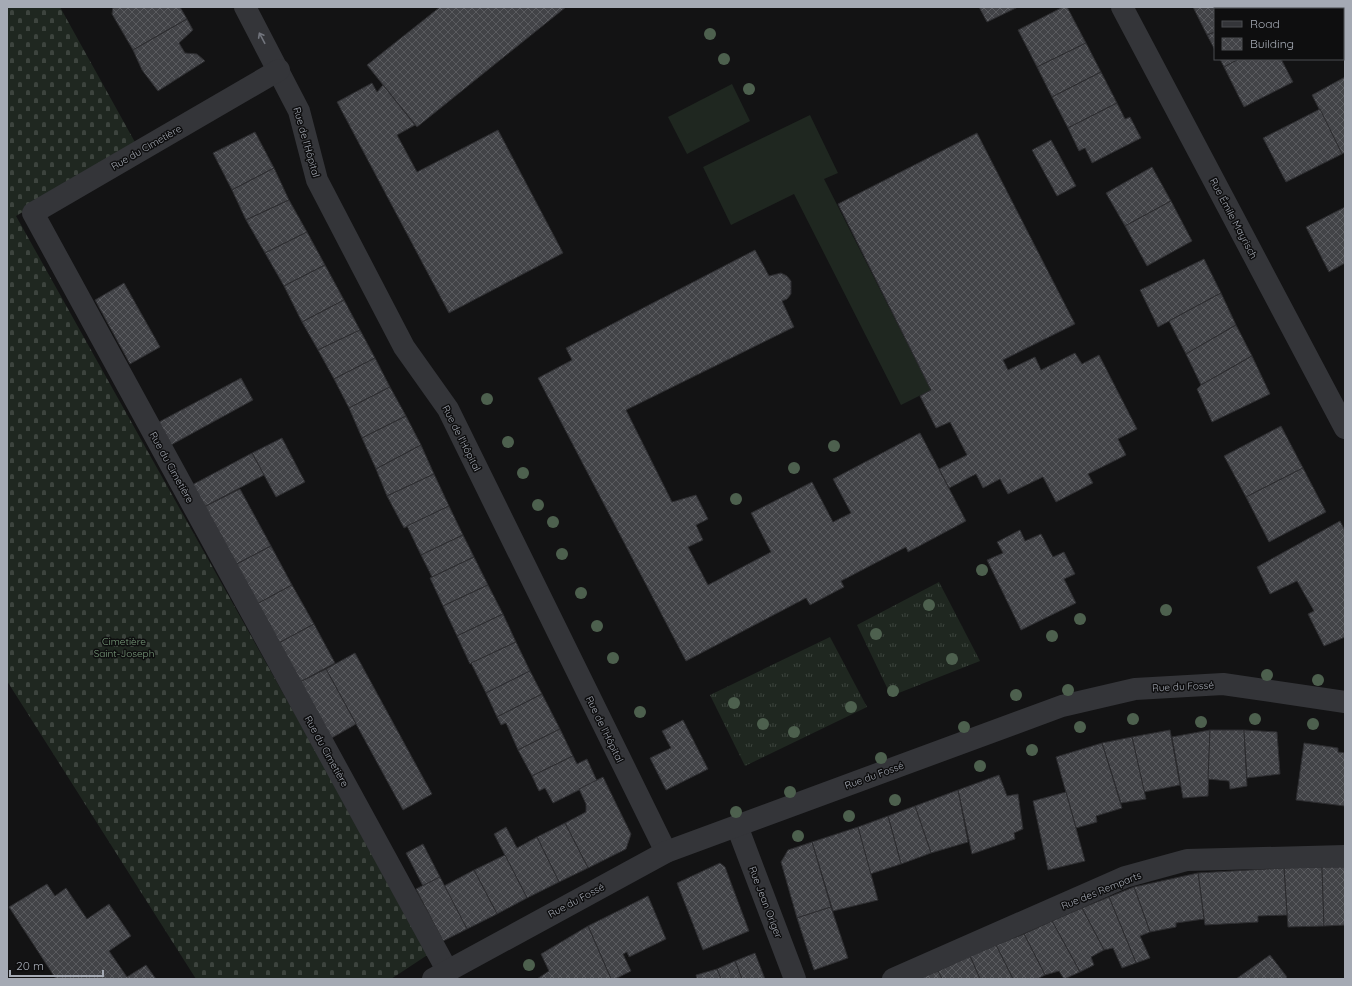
<svg xmlns="http://www.w3.org/2000/svg" width="1352" height="986" viewBox="0 0 1352 986" font-family="Quicksand,sans-serif">
<style>
.grass{fill:url(#grass-tufts)}
.cemetery{fill:url(#cemetery-stones)}
.pitch{fill:#1f2720}
.building{fill:url(#building-cross-hatch);stroke:#2d2d30}
.lines{fill:none;stroke-linecap:round;stroke-linejoin:round}
.minor{stroke:#343539;stroke-width:22}
.tree{fill:#4d604e}
.oneway{stroke:#72757d}
.labels{text-anchor:middle;stroke-width:3;stroke-linejoin:round;paint-order:stroke}
.street-label{font-size:10px;fill:#a5aab4;stroke:#0e0e0f}
.park-label{font-size:10px;fill:#7c9f7e;stroke:#0e0e0f}
</style>
<defs>
<pattern id="grass-tufts" width="24" height="20" patternUnits="userSpaceOnUse"><rect width="24" height="20" fill="#1f2720"/><path d="M3 7l-1-3M5 7V3M7 7l1-3M15 17l-1-3M17 17v-4M19 17l1-3" fill="none" stroke="#3d443e"/></pattern>
<pattern id="cemetery-stones" width="16" height="16" patternUnits="userSpaceOnUse"><rect width="16" height="16" fill="#1f2720"/><path d="M2 7V4a2 2 0 0 1 4 0v3zM10 15v-3a2 2 0 0 1 4 0v3z" fill="#3d443e"/></pattern>
<pattern id="building-cross-hatch" width="8" height="8" patternUnits="userSpaceOnUse"><rect width="8" height="8" fill="#424347"/><path d="M0 0l8 8M0 8l8-8" fill="none" stroke="#5a5b5f"/></pattern>
</defs>
<rect width="100%" height="100%" fill="#131314"/>
<g class="grass">
<path d="M939,582L980,661L891,696L857,625Z"/>
<path d="M830,637L867,707L745,766L710,695Z"/>
</g>
<path class="cemetery" d="M7,7H60L136,144L16,216L429,954L391,979H196L7,681Z"/>
<g class="pitch">
<path d="M732,84L750,121L687,154L668,117Z"/>
<path d="M810,115L838,173L824,179L931,390L901,405L794,194L731,225L703,167Z"/>
</g>
<g class="building">
<path d="M113,7H180L187,19L133,50L112,14Z"/>
<path d="M440,7H566L417,127L367,65Z"/>
<path d="M979,7H1018L987,22Z"/>
<path d="M1063,7H1067L1086,43L1037,67L1018,30Z"/>
<path d="M1193,7H1247L1248,9H1215V32L1207,35Z"/>
<path d="M187,19L193,30L179,43L185,53L197,54L205,61L158,91L142,70L133,50Z"/>
<path d="M1215,32V50L1207,35Z"/>
<path d="M1086,43L1101,72L1052,97L1037,67Z"/>
<path d="M1220,59H1239L1224,67Z"/>
<path d="M1239,59H1281L1293,82L1244,107L1224,67Z"/>
<path d="M1101,72L1117,103L1068,128L1052,97Z"/>
<path d="M1345,77V152L1342,154L1312,95Z"/>
<path d="M372,83L377,92L383,85L415,125L397,135L417,172L498,130L563,253L449,313L337,102Z"/>
<path d="M1117,103L1125,119L1130,117L1141,138L1092,163L1085,148L1079,151L1068,128Z"/>
<path d="M1320,109L1342,154L1286,182L1263,138Z"/>
<path d="M255,132L274,168L232,190L213,153Z"/>
<path d="M977,133L1075,324L1003,360L1008,370L1035,357L1041,370L1075,353L1082,364L1099,355L1137,429L1118,439L1126,455L1088,474L1093,483L1056,502L1043,477L1008,494L1000,479L983,488L976,474L949,488L939,469L967,455L950,422L936,428L920,396L931,390L838,204Z"/>
<path d="M1051,140L1076,186L1057,196L1032,150Z"/>
<path d="M1152,167L1171,201L1125,226L1106,193Z"/>
<path d="M274,168L289,200L246,220L232,190Z"/>
<path d="M289,200L307,232L265,253L246,220Z"/>
<path d="M1171,201L1192,241L1147,266L1125,226Z"/>
<path d="M1345,207V263L1329,272L1306,227Z"/>
<path d="M307,232L325,265L284,286L265,253Z"/>
<path d="M755,250L769,276L781,273L787,276L791,281V294L787,299L782,301L794,327L626,410L672,502L696,495L708,519L696,525L703,540L688,547L708,585L771,552L751,513L812,482L833,522L851,513L833,479L920,433L966,521L908,552L906,547L841,581L844,587L810,605L806,598L686,661L538,378L572,360L566,348Z"/>
<path d="M1204,259L1221,293L1158,327L1140,290Z"/>
<path d="M325,265L344,300L302,322L284,286Z"/>
<path d="M124,283L160,347L130,364L95,300Z"/>
<path d="M1221,293L1236,325L1186,354L1169,321Z"/>
<path d="M344,300L360,330L318,350L302,322Z"/>
<path d="M1236,325L1252,356L1201,385L1186,354Z"/>
<path d="M360,330L375,358L334,379L318,350Z"/>
<path d="M1252,356L1270,394L1212,422L1197,389L1201,385Z"/>
<path d="M375,358L390,387L349,408L334,379Z"/>
<path d="M241,378L253,400L171,445L159,422Z"/>
<path d="M390,387L406,416L362,438L349,408Z"/>
<path d="M406,416L421,445L376,469L362,438Z"/>
<path d="M1281,426L1303,468L1246,497L1224,456Z"/>
<path d="M282,438L305,482L276,497L252,453Z"/>
<path d="M421,445L434,474L387,496L376,469Z"/>
<path d="M252,453L264,475L202,508L190,486Z"/>
<path d="M1303,468L1326,512L1269,542L1246,497Z"/>
<path d="M434,474L449,506L404,528L387,496Z"/>
<path d="M240,489L271,546L233,566L202,508Z"/>
<path d="M449,506L463,535L421,555L407,526Z"/>
<path d="M1340,521L1345,531V637L1324,646L1308,614L1314,611L1297,581L1270,594L1257,567Z"/>
<path d="M1020,530L1025,541L1041,534L1053,557L1064,552L1075,574L1064,579L1076,603L1021,630L987,560L1003,553L997,542Z"/>
<path d="M463,535L474,557L432,577L421,555Z"/>
<path d="M271,546L292,585L255,605L233,566Z"/>
<path d="M474,557L488,585L443,606L430,578Z"/>
<path d="M292,585L314,624L277,644L255,605Z"/>
<path d="M488,585L503,614L457,636L443,606Z"/>
<path d="M503,614L516,642L470,664L457,636Z"/>
<path d="M314,624L335,663L298,683L277,644Z"/>
<path d="M516,642L530,671L486,693L471,663Z"/>
<path d="M355,653L432,794L403,810L326,669Z"/>
<path d="M326,669L356,724L330,739L298,683Z"/>
<path d="M530,671L542,694L497,717L486,693Z"/>
<path d="M542,694L560,729L518,750L506,723L501,725L497,717Z"/>
<path d="M683,720L708,769L666,790L650,758L671,748L662,731Z"/>
<path d="M560,729L573,756L532,776L518,750Z"/>
<path d="M1170,730L1180,785L1144,792L1132,737Z"/>
<path d="M1210,730L1208,796L1183,798L1172,737Z"/>
<path d="M1210,730H1244L1247,786L1230,789L1229,781L1208,779Z"/>
<path d="M1244,730L1277,732L1280,774L1247,778Z"/>
<path d="M1132,737L1146,799L1121,803L1102,743Z"/>
<path d="M1102,743L1122,808L1096,816L1097,822L1076,828L1056,757Z"/>
<path d="M1304,743L1338,748V752L1345,753V806L1296,800Z"/>
<path d="M573,756L577,764L587,759L597,781L553,803L545,788L539,791L532,776Z"/>
<path d="M999,775L1007,796L1018,794L1023,829L1014,833L1015,839L972,854L958,790Z"/>
<path d="M603,777L631,834L626,849L588,868L565,823L586,812V804L579,789Z"/>
<path d="M958,790L968,842L931,853L915,806Z"/>
<path d="M1066,792L1085,861L1048,870L1033,801Z"/>
<path d="M915,806L931,853L901,864L888,816Z"/>
<path d="M888,816L901,864L870,874L858,827Z"/>
<path d="M565,823L588,868L559,882L537,837Z"/>
<path d="M506,827L517,848L537,837L559,882L527,898L494,834Z"/>
<path d="M858,827L878,900L833,911L812,842Z"/>
<path d="M812,842L831,907L797,918L781,862L788,850Z"/>
<path d="M423,844L440,877L423,886L406,853Z"/>
<path d="M505,855L527,898L497,914L474,870Z"/>
<path d="M720,863L725,867L749,931L703,950L677,883Z"/>
<path d="M1322,867L1324,926L1288,927L1284,868Z"/>
<path d="M1322,867H1345V925L1324,926Z"/>
<path d="M1284,868L1287,915L1258,916V922L1205,925L1198,873Z"/>
<path d="M474,870L497,914L467,929L444,886Z"/>
<path d="M1198,873L1204,919L1176,923V927L1150,932L1134,887Z"/>
<path d="M440,877L467,929L443,941L416,889Z"/>
<path d="M47,884L55,896L66,888L87,919L109,904L131,936L109,951L127,977L146,965L156,979H56L9,907Z"/>
<path d="M1134,887L1150,932L1140,936L1150,958L1136,963L1109,897Z"/>
<path d="M648,896L666,939L629,957L627,952L623,954L631,971L615,979H611L588,926Z"/>
<path d="M1109,897L1136,963L1122,968L1113,948L1104,950L1082,908Z"/>
<path d="M831,907L848,958L814,970L797,918Z"/>
<path d="M1082,908L1104,950L1091,957L1094,965L1080,972L1052,921Z"/>
<path d="M1052,921L1080,972L1064,979L1059,971L1045,975L1024,934Z"/>
<path d="M588,926L611,979H537L549,971L541,954Z"/>
<path d="M1024,934L1045,975L1037,979H1013L996,945Z"/>
<path d="M996,945L1013,979H980L970,956Z"/>
<path d="M755,953L765,979H742L735,961Z"/>
<path d="M1270,955L1287,977L1285,979H1236Z"/>
<path d="M970,956L980,979H942L938,971Z"/>
<path d="M735,961L742,979H721L717,969Z"/>
<path d="M717,969L721,979H697L696,975Z"/>
<path d="M938,971L942,979H918Z"/>
</g>
<g class="lines">
<g class="minor">
<path d="M245,7L299,111L317,180L404,347L448,409L666,852"/>
<path d="M1122,7L1345,428"/>
<path d="M279,70L33,213L447,970"/>
<path d="M737,826L795,979"/>
<path d="M433,979L666,852L1062,706L1135,689L1223,684L1345,702"/>
<path d="M893,979L1125,877L1187,860L1345,856"/>
</g>
</g>
<g class="tree">
<circle cx="710" cy="34" r="6"/>
<circle cx="724" cy="59" r="6"/>
<circle cx="749" cy="89" r="6"/>
<circle cx="487" cy="399" r="6"/>
<circle cx="508" cy="442" r="6"/>
<circle cx="834" cy="446" r="6"/>
<circle cx="794" cy="468" r="6"/>
<circle cx="523" cy="473" r="6"/>
<circle cx="736" cy="499" r="6"/>
<circle cx="538" cy="505" r="6"/>
<circle cx="553" cy="522" r="6"/>
<circle cx="562" cy="554" r="6"/>
<circle cx="982" cy="570" r="6"/>
<circle cx="581" cy="593" r="6"/>
<circle cx="929" cy="605" r="6"/>
<circle cx="1166" cy="610" r="6"/>
<circle cx="1080" cy="619" r="6"/>
<circle cx="597" cy="626" r="6"/>
<circle cx="876" cy="634" r="6"/>
<circle cx="1052" cy="636" r="6"/>
<circle cx="613" cy="658" r="6"/>
<circle cx="952" cy="659" r="6"/>
<circle cx="1267" cy="675" r="6"/>
<circle cx="1318" cy="680" r="6"/>
<circle cx="1068" cy="690" r="6"/>
<circle cx="893" cy="691" r="6"/>
<circle cx="1016" cy="695" r="6"/>
<circle cx="734" cy="703" r="6"/>
<circle cx="851" cy="707" r="6"/>
<circle cx="640" cy="712" r="6"/>
<circle cx="1133" cy="719" r="6"/>
<circle cx="1255" cy="719" r="6"/>
<circle cx="1201" cy="722" r="6"/>
<circle cx="763" cy="724" r="6"/>
<circle cx="1313" cy="724" r="6"/>
<circle cx="964" cy="727" r="6"/>
<circle cx="1080" cy="727" r="6"/>
<circle cx="794" cy="732" r="6"/>
<circle cx="1032" cy="750" r="6"/>
<circle cx="881" cy="758" r="6"/>
<circle cx="980" cy="766" r="6"/>
<circle cx="790" cy="792" r="6"/>
<circle cx="895" cy="800" r="6"/>
<circle cx="736" cy="812" r="6"/>
<circle cx="849" cy="816" r="6"/>
<circle cx="798" cy="836" r="6"/>
<circle cx="529" cy="965" r="6"/>
</g>
<defs><path id="oneway-shaft" d="M-6 0H5M1.5-3L5.5 0L1.5 3" fill="none" stroke-width="1.6" stroke-linecap="round" stroke-linejoin="round"/></defs>
<use class="oneway" href="#oneway-shaft" transform="translate(262 38) rotate(-118)"/>
<g class="labels">
<g class="street-label">
<text transform="translate(307 142) rotate(74)" y="4">Rue de l'Hôpital</text>
<text transform="translate(146 147) rotate(-30)" y="4">Rue du Cimetière</text>
<text transform="translate(1234 218) rotate(62)" y="4">Rue Émile Mayrisch</text>
<text transform="translate(462 438) rotate(63)" y="4">Rue de l'Hôpital</text>
<text transform="translate(172 467) rotate(61)" y="4">Rue du Cimetière</text>
<text transform="translate(1183 686) rotate(-3)" y="4">Rue du Fossé</text>
<text transform="translate(605 729) rotate(64)" y="4">Rue de l'Hôpital</text>
<text transform="translate(327 751) rotate(61)" y="4">Rue du Cimetière</text>
<text transform="translate(874 775) rotate(-20)" y="4">Rue du Fossé</text>
<text transform="translate(1101 890) rotate(-22)" y="4">Rue des Remparts</text>
<text transform="translate(576 900) rotate(-28)" y="4">Rue du Fossé</text>
<text transform="translate(766 902) rotate(69)" y="4">Rue Jean Origer</text>
</g>
<g class="park-label">
<text x="124" y="645">Cimetière<tspan x="124" dy="12">Saint-Joseph</tspan></text>
</g>
</g>
<rect width="1352" height="986" fill="none" stroke="#a5aab4" stroke-width="16"/>
<rect x="1214" y="8" width="130" height="52" fill="#0e0e0f" stroke="#4a4c51"/>
<rect x="1222" y="21" width="20" height="6" fill="#343539" stroke="#4a4c51"/>
<text x="1250" y="28" font-size="12" fill="#a5aab4">Road</text>
<rect x="1222" y="38" width="20" height="12" fill="url(#building-cross-hatch)" stroke="#4a4c51"/>
<text x="1250" y="48" font-size="12" fill="#a5aab4">Building</text>
<path d="M10 970v6h93v-6" fill="none" stroke="#a5aab4" stroke-width="2"/>
<text x="16" y="970" font-size="12" fill="#a5aab4" stroke="#0e0e0f" stroke-width="3" paint-order="stroke">20 m</text>
</svg>
